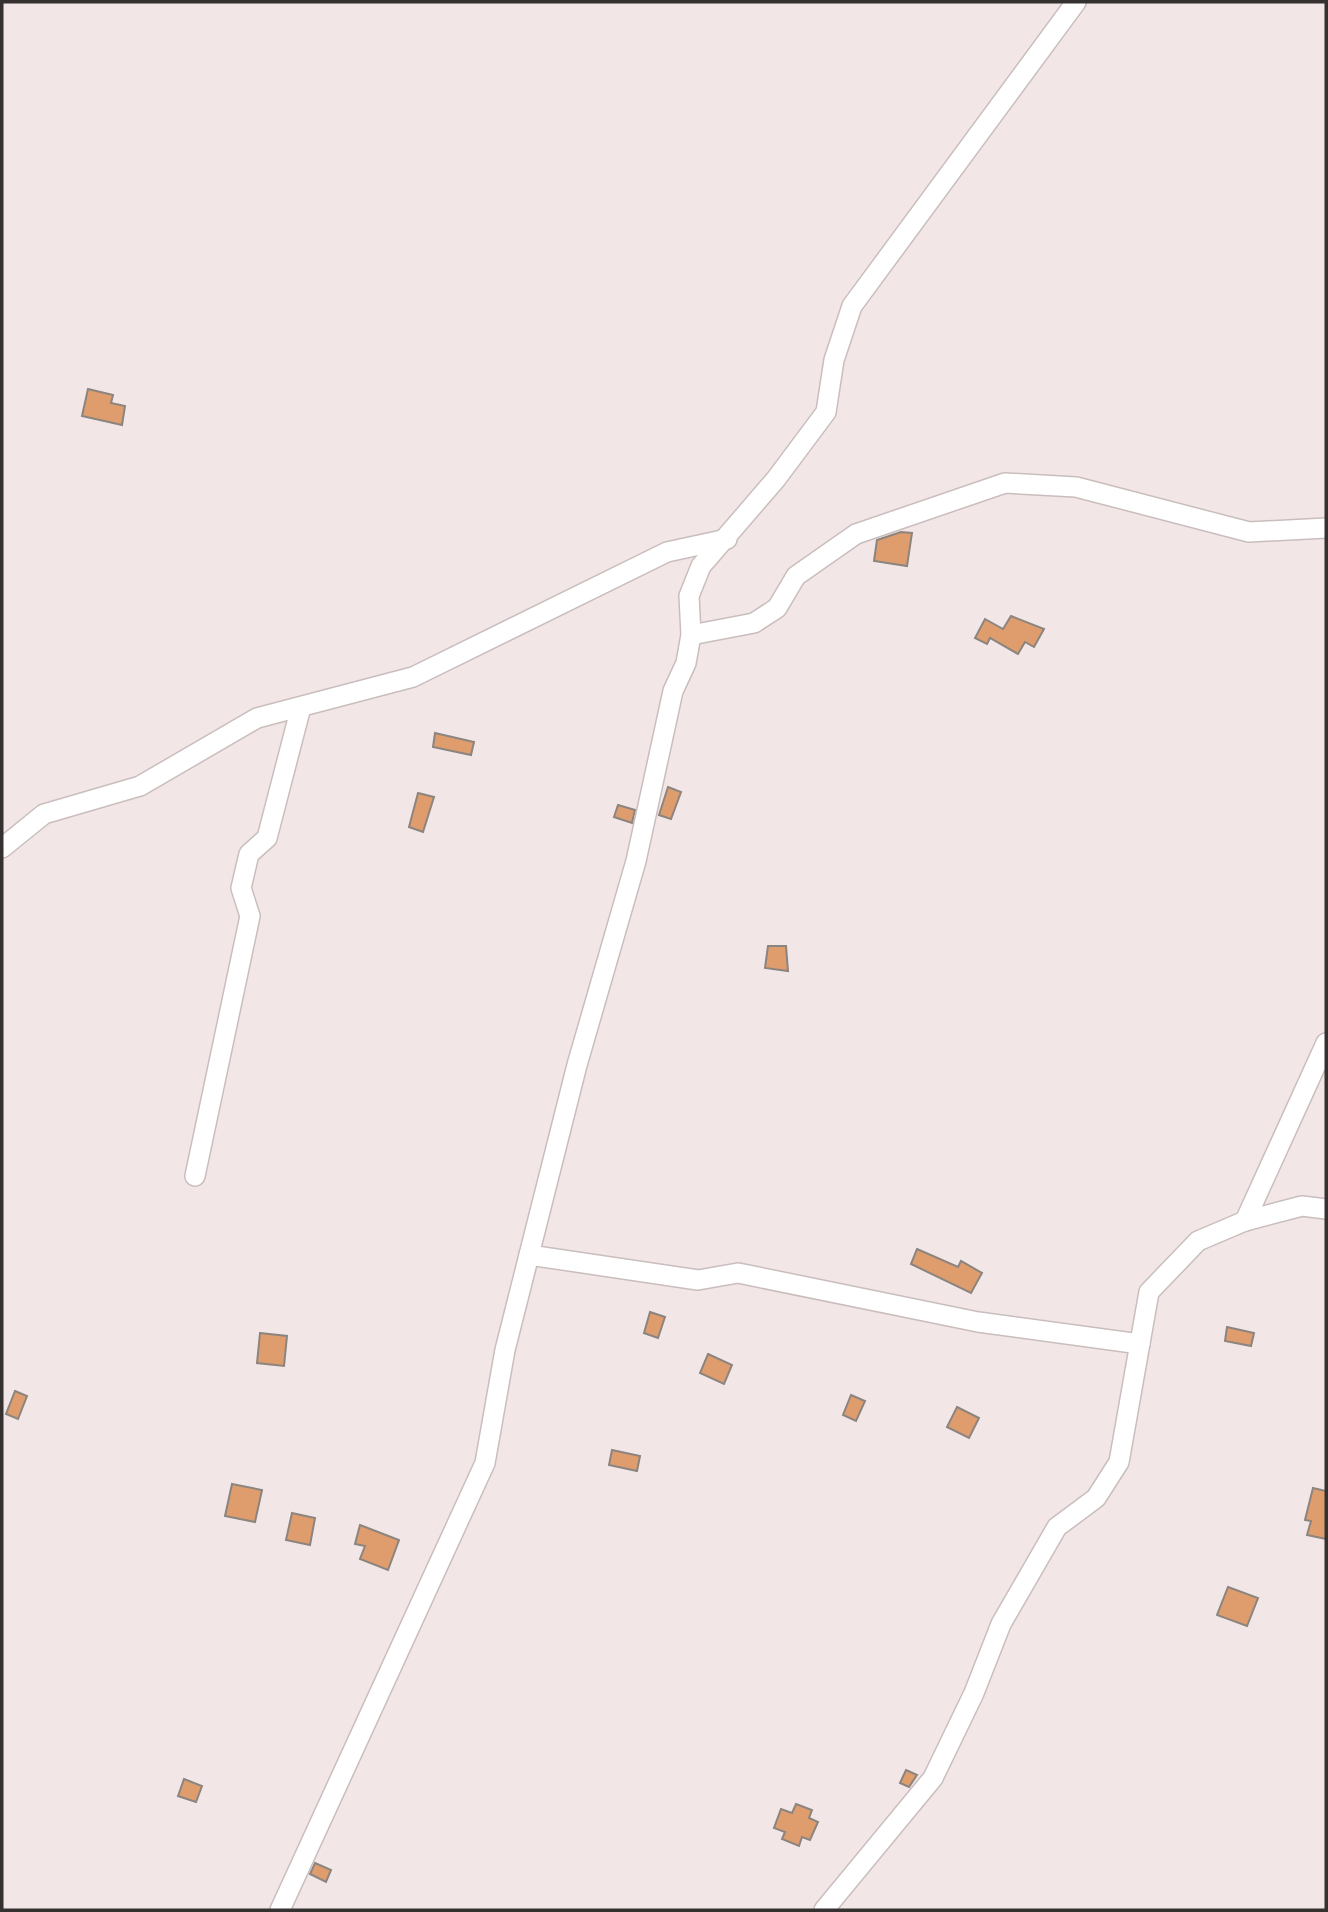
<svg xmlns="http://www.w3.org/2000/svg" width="1328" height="1912" viewBox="0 0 1328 1912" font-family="'Asap Condensed',sans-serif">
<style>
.building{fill:#df9d6e;stroke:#8c847f;stroke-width:2}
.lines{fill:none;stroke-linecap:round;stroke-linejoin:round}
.street-casing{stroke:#c9bebd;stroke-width:22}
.street{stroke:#fff;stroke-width:19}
</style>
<rect width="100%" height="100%" fill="#f2e7e6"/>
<g class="building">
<path d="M88,389L113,395L111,403L125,406L122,425L82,416Z"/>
<path d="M901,532L912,533L907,566L874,561L877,540Z"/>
<path d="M1011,616L1044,629L1034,647L1025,642L1018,654L990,638L987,644L975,638L985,619L1003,629Z"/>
<path d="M435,733L474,742L471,755L433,747Z"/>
<path d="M668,787L681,792L671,819L659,815Z"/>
<path d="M418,793L434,797L423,832L409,827Z"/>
<path d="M618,805L635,810L632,823L614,817Z"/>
<path d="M768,946H786L788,971L765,968Z"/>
<path d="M917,1249L958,1267L961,1261L982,1273L971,1293L911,1264Z"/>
<path d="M650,1312L665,1317L658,1338L644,1333Z"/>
<path d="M1227,1327L1254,1333L1251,1346L1225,1341Z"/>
<path d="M260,1333L287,1336L284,1366L257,1363Z"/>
<path d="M708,1354L732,1365L724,1384L700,1373Z"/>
<path d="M15,1391L27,1396L18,1419L6,1414Z"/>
<path d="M851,1395L865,1401L856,1421L843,1415Z"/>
<path d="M957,1407L979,1418L969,1438L947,1427Z"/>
<path d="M612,1450L640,1456L637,1471L609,1465Z"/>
<path d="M232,1484L262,1490L255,1522L225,1516Z"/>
<path d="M1313,1488L1326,1491V1539L1307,1535L1311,1521L1305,1520Z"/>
<path d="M292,1513L315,1518L310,1545L286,1540Z"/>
<path d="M360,1525L399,1540L388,1570L360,1559L365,1546L355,1544Z"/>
<path d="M1228,1587L1258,1598L1247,1626L1217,1615Z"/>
<path d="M906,1770L917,1775L909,1787L900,1783Z"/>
<path d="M184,1779L202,1786L196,1802L178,1796Z"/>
<path d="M796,1804L812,1810L809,1818L818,1822L810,1840L802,1837L799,1846L782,1839L785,1832L774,1828L781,1809L792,1813Z"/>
<path d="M315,1863L331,1870L326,1882L310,1874Z"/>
</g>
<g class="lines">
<defs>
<g id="street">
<path d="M691,635L754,623L777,608L796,576L856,534L1005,483L1076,487L1249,532L1326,528"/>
<path d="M2,848L44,814L140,786L257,718L413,677L667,552L727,539"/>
<path d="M195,1176L250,916L241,888L249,854L267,838L301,707"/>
<path d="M1245,1221L1302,1206L1326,1209"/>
<path d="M529,1255L698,1280L738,1273L978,1322L1140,1344"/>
<path d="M280,1910L485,1463L505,1350L577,1065L636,861L673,691L686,663L691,635L689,596L701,566L776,479L826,412L834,360L852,306L1076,2"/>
<path d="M824,1910L933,1778L974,1693L1001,1624L1057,1527L1096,1498L1119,1462L1149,1292L1198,1241L1245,1221L1326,1043"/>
</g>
</defs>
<use href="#street" class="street-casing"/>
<use href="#street" class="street"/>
</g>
<rect width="1328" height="1912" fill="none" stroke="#353130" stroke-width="7"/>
</svg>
